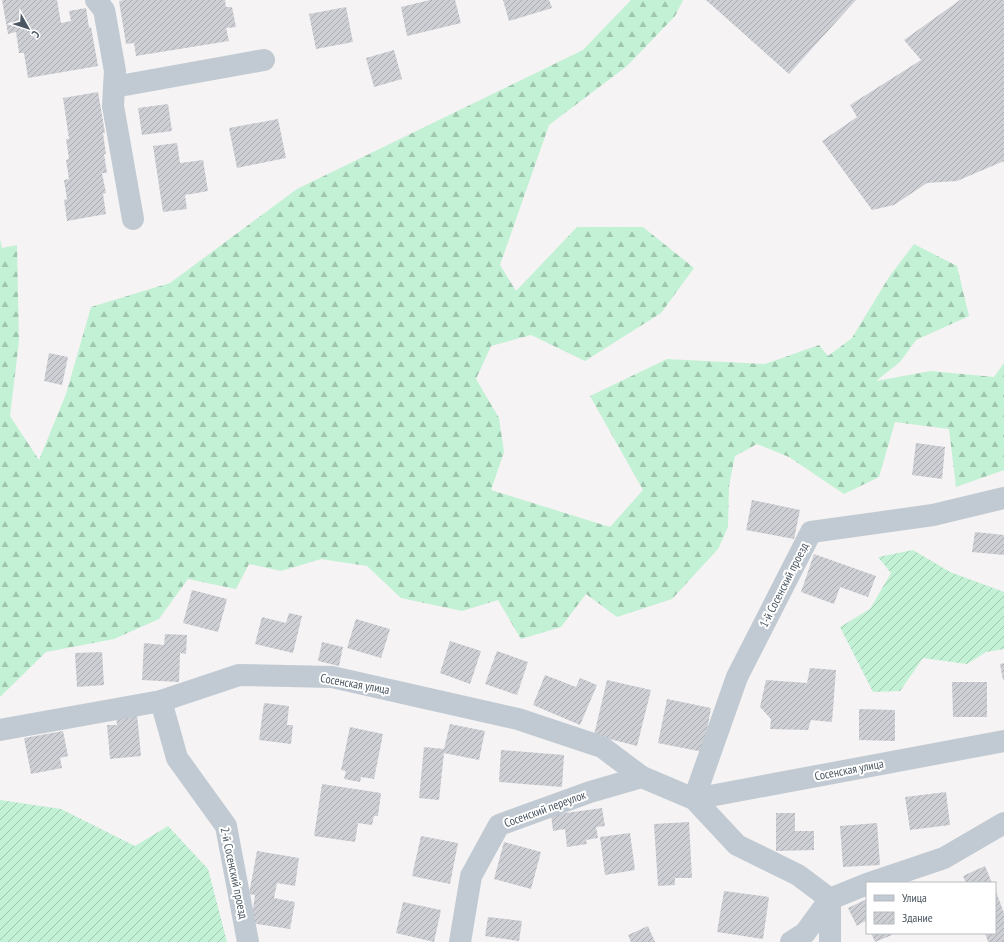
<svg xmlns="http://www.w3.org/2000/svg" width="1004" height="942" viewBox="0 0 1004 942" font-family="'PT Sans Narrow',sans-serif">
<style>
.forest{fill:url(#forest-firs)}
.garden{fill:url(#garden-furrows)}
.building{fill:url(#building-hatch)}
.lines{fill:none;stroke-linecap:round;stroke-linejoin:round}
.minor{stroke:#c1cad2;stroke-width:22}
.labels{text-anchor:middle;stroke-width:4;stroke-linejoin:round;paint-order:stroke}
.street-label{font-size:12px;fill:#4a5661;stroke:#fff}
</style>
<defs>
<pattern id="forest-firs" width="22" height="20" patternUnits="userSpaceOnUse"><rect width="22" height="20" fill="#c3f1d5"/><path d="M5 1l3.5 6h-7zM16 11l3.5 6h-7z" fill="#a0c6b0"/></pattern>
<pattern id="garden-furrows" width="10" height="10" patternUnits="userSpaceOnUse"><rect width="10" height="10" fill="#c3f1d5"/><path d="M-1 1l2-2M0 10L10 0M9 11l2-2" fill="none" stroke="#a0c6b0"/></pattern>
<pattern id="building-hatch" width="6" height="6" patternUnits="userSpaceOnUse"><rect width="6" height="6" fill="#cdcfd5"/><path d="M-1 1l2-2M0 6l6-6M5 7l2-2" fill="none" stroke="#a8abb0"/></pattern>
</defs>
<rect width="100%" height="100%" fill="#f5f3f3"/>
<path class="forest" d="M631,0H683L675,16L627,66L549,125L500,265L516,291L577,227H643L694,268L661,313L585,361L531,335L491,346L476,379L499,418L504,452L491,490L610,527L643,490L590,396L667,359L765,364L819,345L828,356L852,338L889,277L914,244L957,266L969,316L916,340L900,362L876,381L931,371L994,377L1004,363V470L956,487L949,429L895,422L879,477L844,494L789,457L757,444L735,456L729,486L728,527L718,549L672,599L617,617L586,594L561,627L521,639L498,600L462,611L401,598L367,566L321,559L281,571L249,564L236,589L188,579L159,619L114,639L46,652L0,697V239L2,248L17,245L19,341L10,416L39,460L66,394L91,307L170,283L297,189L583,50Z"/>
<g class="garden">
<path d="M913,550L950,572L1004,592V649L986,652L967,664L923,658L900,691L873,692L840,627L870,609L891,573L878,557Z"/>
<path d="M0,800L61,809L135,846L168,826L208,869L227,942H0Z"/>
</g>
<g class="building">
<path d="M2,0H57L61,23L71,21L69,11L86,8L89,28L91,27L98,66L28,78L24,53H19L16,32L8,34Z"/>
<path d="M125,0H225L226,7H232L236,27L226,28L229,41L136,56L134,43L126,44L119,1Z"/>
<path d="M430,0H455L461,23L407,36L401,7Z"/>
<path d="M503,0H549L552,8L509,21Z"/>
<path d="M706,0H856L789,74Z"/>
<path d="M960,0H1004V161L957,181L927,183L894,205L872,210L822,141L857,117L850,105L921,60L904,40Z"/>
<path d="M346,7L353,42L316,49L309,14Z"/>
<path d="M394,50L402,79L374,87L366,58Z"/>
<path d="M98,92L105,133H103L106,154H104L107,173H102L106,193L103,194L106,214L67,221L64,200L67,199L64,180L69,179L66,160L69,159L66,139H69L63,98Z"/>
<path d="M168,104L172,131L142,135L138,108Z"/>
<path d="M278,119L286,158L237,168L229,128Z"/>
<path d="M177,143L180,163L203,160L208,191L185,195L187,209L163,212L153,146Z"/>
<path d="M49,353L68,357L62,385L44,381Z"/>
<path d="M916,443L945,447L942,479L912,475Z"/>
<path d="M752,500L800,510L794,539L746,530Z"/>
<path d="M975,532L1004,535V555L972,552Z"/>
<path d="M814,554L876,576L868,597L840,587L834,604L801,592Z"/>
<path d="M192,590L227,599L218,632L183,623Z"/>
<path d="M289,613L302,616L293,653L255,644L262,617L286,623Z"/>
<path d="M356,619L390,629L381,658L347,648Z"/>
<path d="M165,634L187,635L186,654L180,653L179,682L142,680L144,643L164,645Z"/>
<path d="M450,641L481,651L470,684L440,673Z"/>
<path d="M322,642L343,647L339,666L318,661Z"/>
<path d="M497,651L528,662L517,695L485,684Z"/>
<path d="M102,652L104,685L77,687L75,653Z"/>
<path d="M1004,663V680H1003L1000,664Z"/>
<path d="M810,668L836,670L832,722L811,720L808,730L770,729L771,719L760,707L766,680L807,683Z"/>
<path d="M545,675L576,687L580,678L597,685L580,725L533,705Z"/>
<path d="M607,680L651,690L637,746L594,735Z"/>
<path d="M952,682H987V717H953Z"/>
<path d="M667,699L711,708L703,752L658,743Z"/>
<path d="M264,703L289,706L287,725H293L291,744L259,740Z"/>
<path d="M859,709L895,710V741L859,740Z"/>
<path d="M137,714L141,756L110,759L107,725H117L116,716Z"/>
<path d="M450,724L485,731L479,760L444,753L439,800L419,798L424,747L444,749Z"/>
<path d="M350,727L383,734L374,779L361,777L360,782L344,779L346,771L341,770Z"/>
<path d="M63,731L68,756L60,758L62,768L31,774L24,738Z"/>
<path d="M501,750L564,755L562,787L499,782Z"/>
<path d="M322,784L381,793L378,816H374L372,825L358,823L355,842L314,836Z"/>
<path d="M946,792L950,825L910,830L905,797Z"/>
<path d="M602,808L605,826L596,827L598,838L586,840L587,844L567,847L565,829L553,831L551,815Z"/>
<path d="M776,813H795V831H814V850L776,851Z"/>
<path d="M689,822L692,878H675V885L658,886L654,824Z"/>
<path d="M877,823L880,865L843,867L840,826Z"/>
<path d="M630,833L635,870L605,875L600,837Z"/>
<path d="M421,836L458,843L450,884L412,876Z"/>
<path d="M504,842L541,852L531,889L494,879Z"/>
<path d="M257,851L299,858L295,886L277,883L274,898L295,902L290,929L251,923L255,895L249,894Z"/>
<path d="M985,866L992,883H966L963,876Z"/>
<path d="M995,889L1004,913V942H988L985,933H995Z"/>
<path d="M724,891L769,897L763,939L717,932Z"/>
<path d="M867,899V925L865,921L857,926L848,908Z"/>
<path d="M403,902L441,910L434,942L396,933Z"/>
<path d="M488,917L522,921L519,941L485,936Z"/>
<path d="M648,926L655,942H631L628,935Z"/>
<path d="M871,933H891L892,935L875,942Z"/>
</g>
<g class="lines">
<g class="minor">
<path d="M96,0L104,10L105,15L115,71L114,87L264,60"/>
<path d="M114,87L113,106L133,219"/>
<path d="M1004,498L933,515L811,532L737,677L694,799L1004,741"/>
<path d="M161,701L177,758L226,826L248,942"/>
<path d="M0,730L161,701L239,675L332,677L518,719L602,747L642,777L694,799L737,845L798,875L830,899"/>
<path d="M870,883L944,858L1004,823"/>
<path d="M830,899L867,884"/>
<path d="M460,942L471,876L499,825L590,792L642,777"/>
<path d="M791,942L805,933L830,899"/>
<path d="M830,942V899"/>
</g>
</g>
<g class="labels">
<g class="street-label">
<text transform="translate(784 585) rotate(-63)" y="4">1-й Сосенский проезд</text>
<text transform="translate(355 684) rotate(10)" y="4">Сосенская улица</text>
<text transform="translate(849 770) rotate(-11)" y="4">Сосенская улица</text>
<text transform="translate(545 809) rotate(-20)" y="4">Сосенский переулок</text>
<text transform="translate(234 873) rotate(78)" y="4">2-й Сосенский проезд</text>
</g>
</g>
<rect x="866" y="882" width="130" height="52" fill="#ffffff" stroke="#b7bbc0"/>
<rect x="874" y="895" width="20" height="6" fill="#c1cad2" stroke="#b7bbc0"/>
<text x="902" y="902" font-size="12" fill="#4a5661">Улица</text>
<rect x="874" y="912" width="20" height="12" fill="url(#building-hatch)" stroke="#b7bbc0"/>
<text x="902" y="922" font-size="12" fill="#4a5661">Здание</text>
<g transform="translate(28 28) rotate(129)" stroke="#ffffff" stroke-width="3" paint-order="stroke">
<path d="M0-3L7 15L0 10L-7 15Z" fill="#4a5661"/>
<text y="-6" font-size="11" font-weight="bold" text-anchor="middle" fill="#4a5661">С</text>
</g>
</svg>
